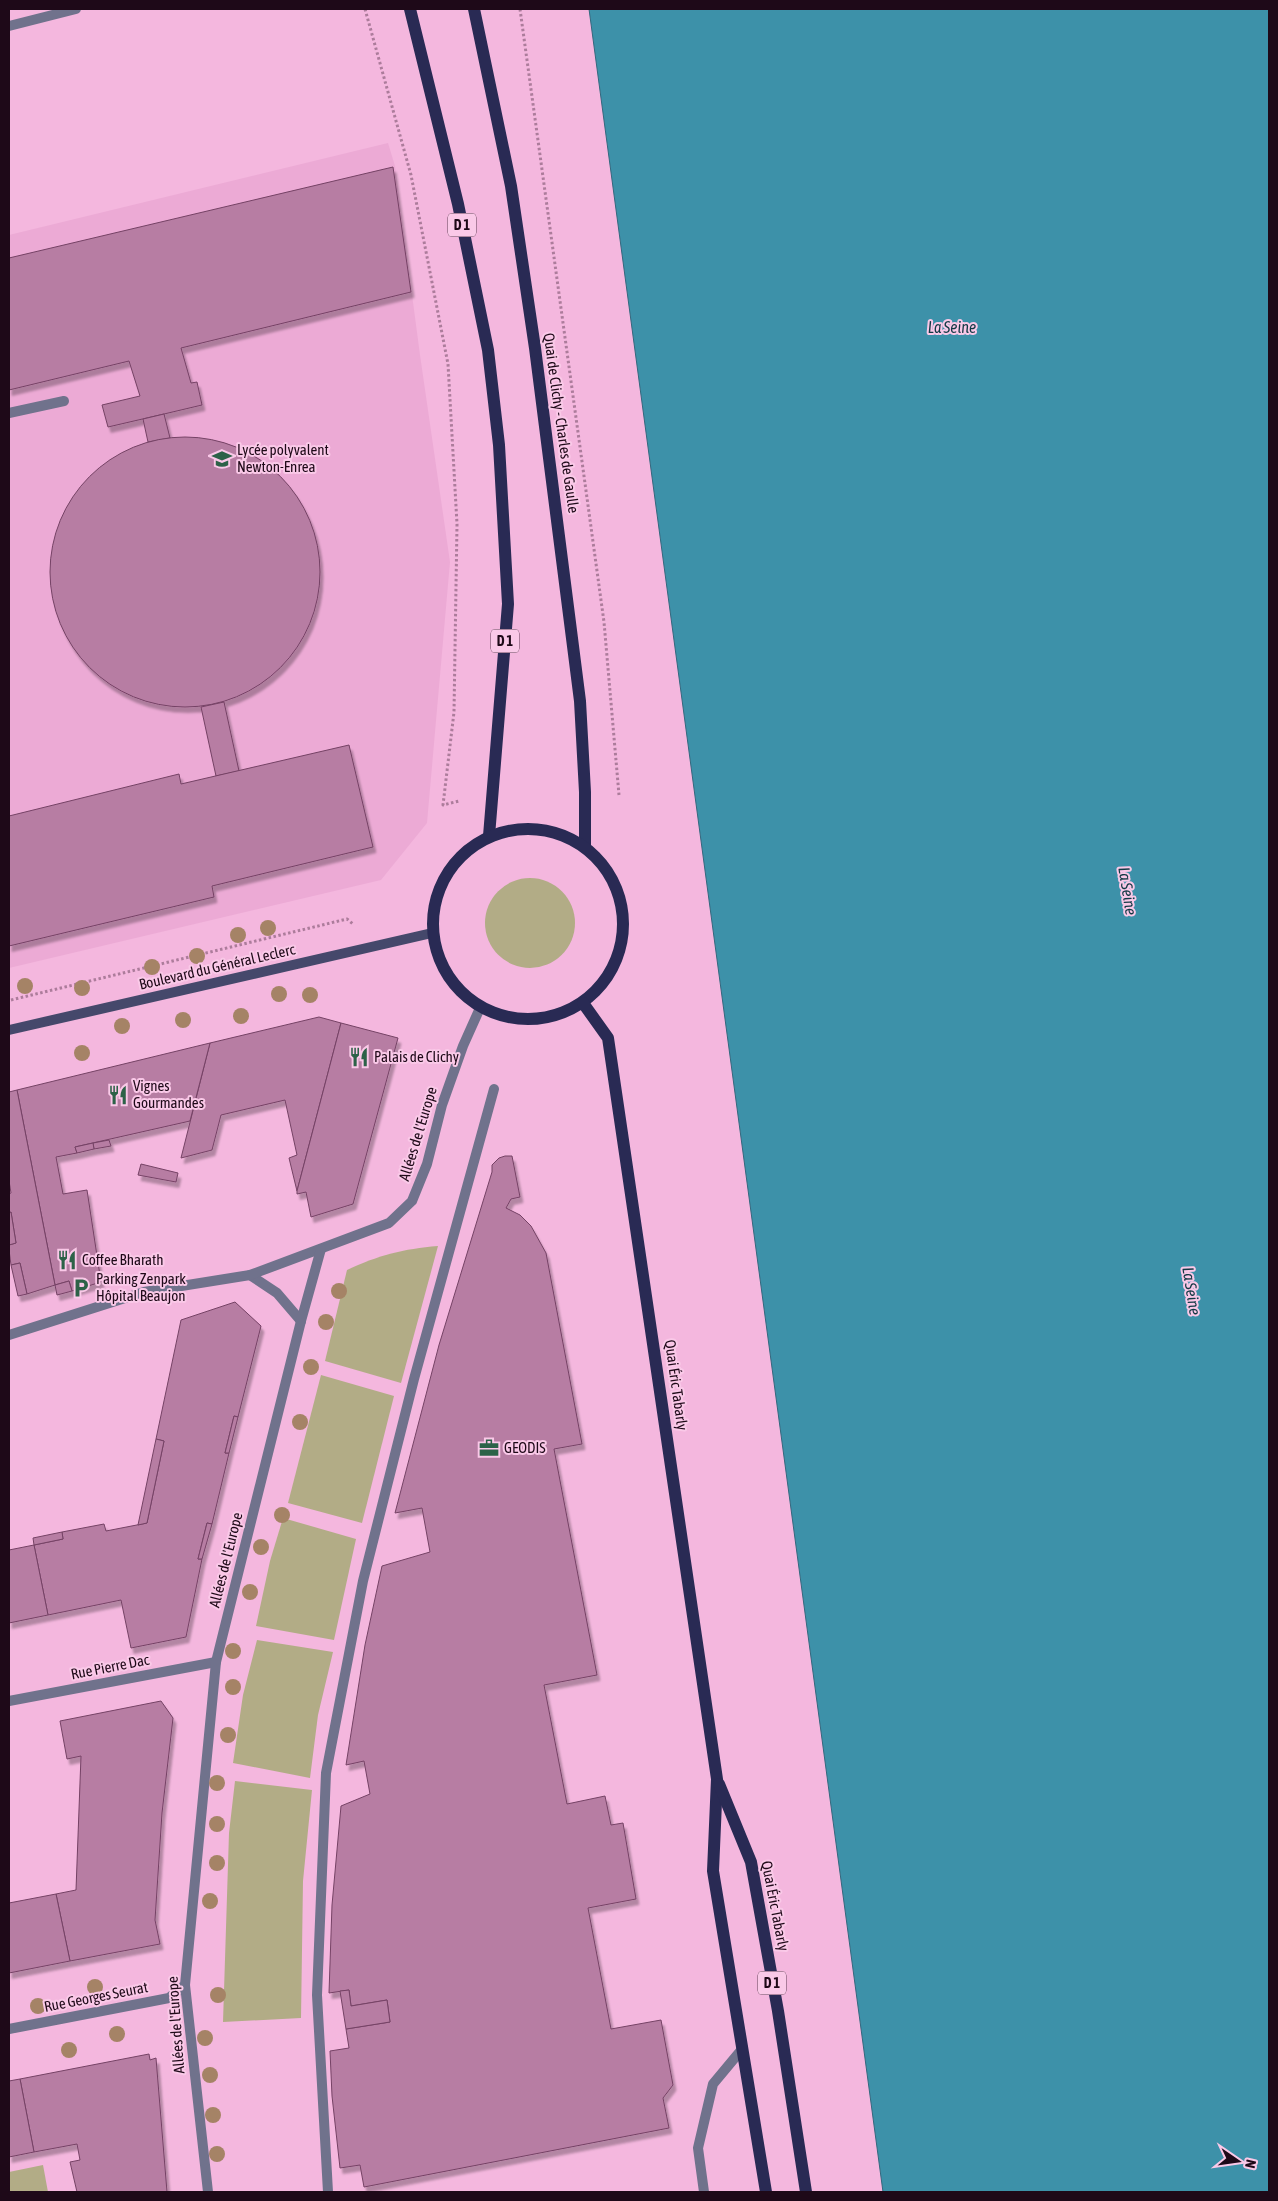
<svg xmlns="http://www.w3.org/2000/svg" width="1278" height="2201" viewBox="0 0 1278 2201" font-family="'Asap Condensed',sans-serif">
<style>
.built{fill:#ecaad5}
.green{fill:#b2ac86}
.water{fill:#3d91a9;stroke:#34687e}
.building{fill:#b77da3;stroke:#754265;filter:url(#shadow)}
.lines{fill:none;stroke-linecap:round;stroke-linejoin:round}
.path{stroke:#ac7c9b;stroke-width:3;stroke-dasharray:2.5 2.5;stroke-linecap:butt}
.service{stroke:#70728c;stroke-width:10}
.minor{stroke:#70728c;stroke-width:10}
.secondary{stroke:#45486b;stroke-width:10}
.primary{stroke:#292a54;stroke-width:12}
.tree{fill:#a58366}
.labels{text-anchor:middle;stroke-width:4;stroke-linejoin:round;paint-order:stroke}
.shield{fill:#fac9e8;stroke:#604356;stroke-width:1}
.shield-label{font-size:14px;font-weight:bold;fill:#1e0918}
.street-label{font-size:15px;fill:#1e0918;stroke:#fac9e8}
.poi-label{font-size:15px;fill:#1e0918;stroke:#fac9e8;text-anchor:start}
.water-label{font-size:16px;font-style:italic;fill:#113843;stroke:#fac9e8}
</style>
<defs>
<filter id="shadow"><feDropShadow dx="3" dy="5.5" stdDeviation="1" flood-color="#0004"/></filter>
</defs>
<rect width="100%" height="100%" fill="#f4b7de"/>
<path class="built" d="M388,143L395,166L420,355L450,562L427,823L381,880L9,968V235Z"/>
<g class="green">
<circle cx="530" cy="923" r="45"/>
<path d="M438,1246L401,1383L325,1361L347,1270C379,1255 403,1249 438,1246Z"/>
<path d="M321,1375L394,1396L362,1523L288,1503Z"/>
<path d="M283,1518L356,1539L334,1640L256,1626L270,1561Z"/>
<path d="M257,1640L333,1652L318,1715L310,1778L233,1763L243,1695Z"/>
<path d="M235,1781L312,1790L303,1881L301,2018L223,2022L229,1833Z"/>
<path d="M43,2165L48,2192H9V2172Z"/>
</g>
<path class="water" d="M589,9H1269V2192H883Z"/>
<g class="building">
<path d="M393,167L411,292L181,348L191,383L197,382L202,405L164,414L108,427L102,405L140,396L129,361L9,390V258Z"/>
<path d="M164,414L170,438L148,442L143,419Z"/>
<circle cx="185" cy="572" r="135"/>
<path d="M224,702L239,771L216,776L201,707Z"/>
<path d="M349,745L373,847L212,886L214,897L9,946V816L179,774L181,784Z"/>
<path d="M319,1017L341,1023L297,1191L289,1158L297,1155L285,1100L221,1115L212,1150L181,1158L210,1043Z"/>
<path d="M341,1023L398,1038L353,1204L311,1217L306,1192L297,1194V1191Z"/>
<path d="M210,1043L190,1121L75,1147L77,1153L56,1157L63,1194L87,1190L101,1282L72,1291L69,1281L55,1285L17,1090Z"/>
<path d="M17,1090L55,1285L27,1294L20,1263L11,1265L9,1250V1245L16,1243L11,1212L9,1213V1194L11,1193L9,1181V1092Z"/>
<path d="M109,1140L111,1146L94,1149L93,1143Z"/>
<path d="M93,1143L94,1149L77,1153L75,1147Z"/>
<path d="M505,1156H512L520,1197L511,1199L506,1208L520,1215L531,1226L546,1253L582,1444L554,1449L597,1675L544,1685L567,1804L605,1796L611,1825L623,1823L636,1899L588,1908L611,2029L661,2020L673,2085L663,2098L669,2128L364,2187L360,2165L340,2168L332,2096L330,2051L349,2048L346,2029L390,2022L387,2000L351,2006L349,1990L329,1993L332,1905L341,1806L370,1794L364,1761L346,1765L365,1645L382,1566L430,1552L422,1508L395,1513L439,1345L492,1172V1165L499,1158Z"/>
<path d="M141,1164L178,1173L176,1182L138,1175Z"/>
<path d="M11,1212L16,1243L9,1245V1213Z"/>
<path d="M20,1263L27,1294L18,1296L11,1265Z"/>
<path d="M69,1281L72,1291L57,1295L55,1285Z"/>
<path d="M235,1302L261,1326L238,1417L234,1416L225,1453H229L212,1524L207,1523L198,1559H202L186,1637L131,1648L121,1600L48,1615L34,1545L63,1539L62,1532L104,1524L106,1531L147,1523L164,1441L156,1439L181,1320Z"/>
<path d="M234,1416L238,1417L229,1453H225Z"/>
<path d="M156,1439L164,1441L147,1523L138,1525Z"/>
<path d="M207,1523L212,1524L202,1559H198Z"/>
<path d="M62,1532L63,1539L34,1545L33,1538Z"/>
<path d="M34,1545L48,1615L9,1623V1550Z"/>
<path d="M161,1701L173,1718L162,1813L155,1920L160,1944L70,1961L56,1894L76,1890L81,1756L67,1759L60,1721Z"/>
<path d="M56,1894L70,1961L9,1973V1903Z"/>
<path d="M349,1990L351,2006L387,2000L390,2022L346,2029L340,1991Z"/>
<path d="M149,2054L150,2060L156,2058L167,2192H77L70,2162L80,2160L77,2144L34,2152L20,2079Z"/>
<path d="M20,2079L34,2152L9,2157V2081Z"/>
</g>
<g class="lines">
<g class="path">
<path d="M365,9L411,175L448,364L457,524L454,712L443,805L459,801"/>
<path d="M520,9L604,622L619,795"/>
<path d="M11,1000L347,919L353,924"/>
</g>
<g class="service">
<path d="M9,26L76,9"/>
<path d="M9,413L64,401"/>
<path d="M185,1985L208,2192"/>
<path d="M328,2192L317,1995L326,1773L363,1581L414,1379L494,1089"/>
<path d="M704,2192L698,2148L713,2084L743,2048"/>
</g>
<g class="minor">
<path d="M250,1275L277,1293L301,1321"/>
<path d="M9,1335L144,1292L250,1275L389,1223L412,1201L427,1164L442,1105L463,1046L480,1008"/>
<path d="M9,1701L216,1662"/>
<path d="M9,2029L169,1998L185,1985L216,1662L301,1321L321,1249"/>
</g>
<path class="secondary" d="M9,1030L432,933"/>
<g class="primary">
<path d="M410,9L458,204L488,350L499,445L508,604L489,836"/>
<path d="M474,9L511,186L535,348L580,701L585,792V846"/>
<circle cx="528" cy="924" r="95"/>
<path d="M583,1003L608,1038L717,1779L713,1871L766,2192"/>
<path d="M719,1784L751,1862L778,2011L806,2192"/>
</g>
</g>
<g class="tree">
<circle cx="268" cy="928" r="8"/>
<circle cx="238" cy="935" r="8"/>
<circle cx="197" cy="956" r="8"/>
<circle cx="152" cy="967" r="8"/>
<circle cx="25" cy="986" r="8"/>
<circle cx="82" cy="988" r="8"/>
<circle cx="279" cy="994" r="8"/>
<circle cx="310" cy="995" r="8"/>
<circle cx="241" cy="1016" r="8"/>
<circle cx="183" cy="1020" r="8"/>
<circle cx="122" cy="1026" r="8"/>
<circle cx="82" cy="1053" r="8"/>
<circle cx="339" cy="1291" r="8"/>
<circle cx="326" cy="1322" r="8"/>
<circle cx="311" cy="1367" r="8"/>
<circle cx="300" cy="1422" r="8"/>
<circle cx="282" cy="1515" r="8"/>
<circle cx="261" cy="1547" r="8"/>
<circle cx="250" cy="1592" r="8"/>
<circle cx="233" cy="1651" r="8"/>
<circle cx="233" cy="1687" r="8"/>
<circle cx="228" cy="1735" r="8"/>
<circle cx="217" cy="1783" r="8"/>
<circle cx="217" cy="1824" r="8"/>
<circle cx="217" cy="1863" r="8"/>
<circle cx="210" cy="1901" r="8"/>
<circle cx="95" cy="1987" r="8"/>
<circle cx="218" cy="1995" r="8"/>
<circle cx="38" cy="2006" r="8"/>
<circle cx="117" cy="2034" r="8"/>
<circle cx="205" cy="2038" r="8"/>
<circle cx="69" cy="2050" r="8"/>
<circle cx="210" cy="2075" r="8"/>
<circle cx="213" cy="2115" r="8"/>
<circle cx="217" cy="2154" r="8"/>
</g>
<defs>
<symbol id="school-bare" viewBox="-9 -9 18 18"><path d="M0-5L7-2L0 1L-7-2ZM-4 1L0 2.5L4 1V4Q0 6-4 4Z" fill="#2d6248" stroke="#fac9e8" stroke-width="2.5" paint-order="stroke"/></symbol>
<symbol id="restaurant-bare" viewBox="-9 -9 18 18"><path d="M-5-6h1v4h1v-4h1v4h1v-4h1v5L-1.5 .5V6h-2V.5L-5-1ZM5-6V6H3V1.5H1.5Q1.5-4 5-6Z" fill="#2d6248" stroke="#fac9e8" stroke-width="2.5" paint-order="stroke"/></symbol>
<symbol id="parking-bare" viewBox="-9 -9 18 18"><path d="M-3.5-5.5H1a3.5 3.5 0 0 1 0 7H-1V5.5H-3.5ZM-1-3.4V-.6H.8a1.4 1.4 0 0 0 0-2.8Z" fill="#2d6248" stroke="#fac9e8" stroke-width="2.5" paint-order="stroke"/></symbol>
<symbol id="office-bare" viewBox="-9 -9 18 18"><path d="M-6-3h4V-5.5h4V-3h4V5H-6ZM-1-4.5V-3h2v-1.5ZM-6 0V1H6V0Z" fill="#2d6248" stroke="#fac9e8" stroke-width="2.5" paint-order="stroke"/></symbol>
</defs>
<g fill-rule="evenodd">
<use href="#school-bare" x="208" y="445" width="28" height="28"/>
<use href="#restaurant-bare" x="345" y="1043" width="28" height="28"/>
<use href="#restaurant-bare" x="104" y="1081" width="28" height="28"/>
<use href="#restaurant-bare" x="53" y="1246" width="28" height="28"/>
<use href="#parking-bare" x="67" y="1274" width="28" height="28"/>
<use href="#office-bare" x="475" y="1434" width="28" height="28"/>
</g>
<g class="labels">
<g class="shield">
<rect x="448" y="213.5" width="28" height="23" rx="4"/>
<rect x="491" y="629.5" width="28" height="23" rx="4"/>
<rect x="758" y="1971.5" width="28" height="23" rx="4"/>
</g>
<g class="shield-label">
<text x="462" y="230">D 1</text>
<text x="505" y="646">D 1</text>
<text x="772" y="1988">D 1</text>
</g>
<g class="street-label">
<text transform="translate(561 423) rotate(82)" y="5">Quai de Clichy - Charles de Gaulle</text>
<text transform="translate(217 967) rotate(-13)" y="5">Boulevard du Général Leclerc</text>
<text transform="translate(418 1134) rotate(-73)" y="5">Allées de l'Europe</text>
<text transform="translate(676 1385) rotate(82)" y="5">Quai Éric Tabarly</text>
<text transform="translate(226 1560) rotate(-76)" y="5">Allées de l'Europe</text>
<text transform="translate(110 1667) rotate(-11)" y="5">Rue Pierre Dac</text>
<text transform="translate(775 1906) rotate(79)" y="5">Quai Éric Tabarly</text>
<text transform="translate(96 1997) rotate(-11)" y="5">Rue Georges Seurat</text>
<text transform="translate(176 2025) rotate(-94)" y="5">Allées de l'Europe</text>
</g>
<g class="poi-label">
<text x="237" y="455">Lycée polyvalent<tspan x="237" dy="17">Newton-Enrea</tspan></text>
<text x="374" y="1062">Palais de Clichy</text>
<text x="133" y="1091">Vignes<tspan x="133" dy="17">Gourmandes</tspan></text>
<text x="82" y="1265">Coffee Bharath</text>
<text x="96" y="1284">Parking Zenpark<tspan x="96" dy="17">Hôpital Beaujon</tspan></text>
<text x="504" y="1453">GEODIS</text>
</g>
<g class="water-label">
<text x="952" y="333">La Seine</text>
<text transform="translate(1128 891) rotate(81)" y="6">La Seine</text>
<text transform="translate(1192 1291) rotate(81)" y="6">La Seine</text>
</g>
</g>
<rect width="1278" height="2201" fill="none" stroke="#1e0918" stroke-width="20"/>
<g transform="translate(1238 2161) rotate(103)" stroke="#fac9e8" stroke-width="4" paint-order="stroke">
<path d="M0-4L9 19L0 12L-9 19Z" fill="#1e0918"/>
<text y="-8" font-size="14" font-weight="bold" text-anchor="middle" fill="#1e0918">N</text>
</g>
</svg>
